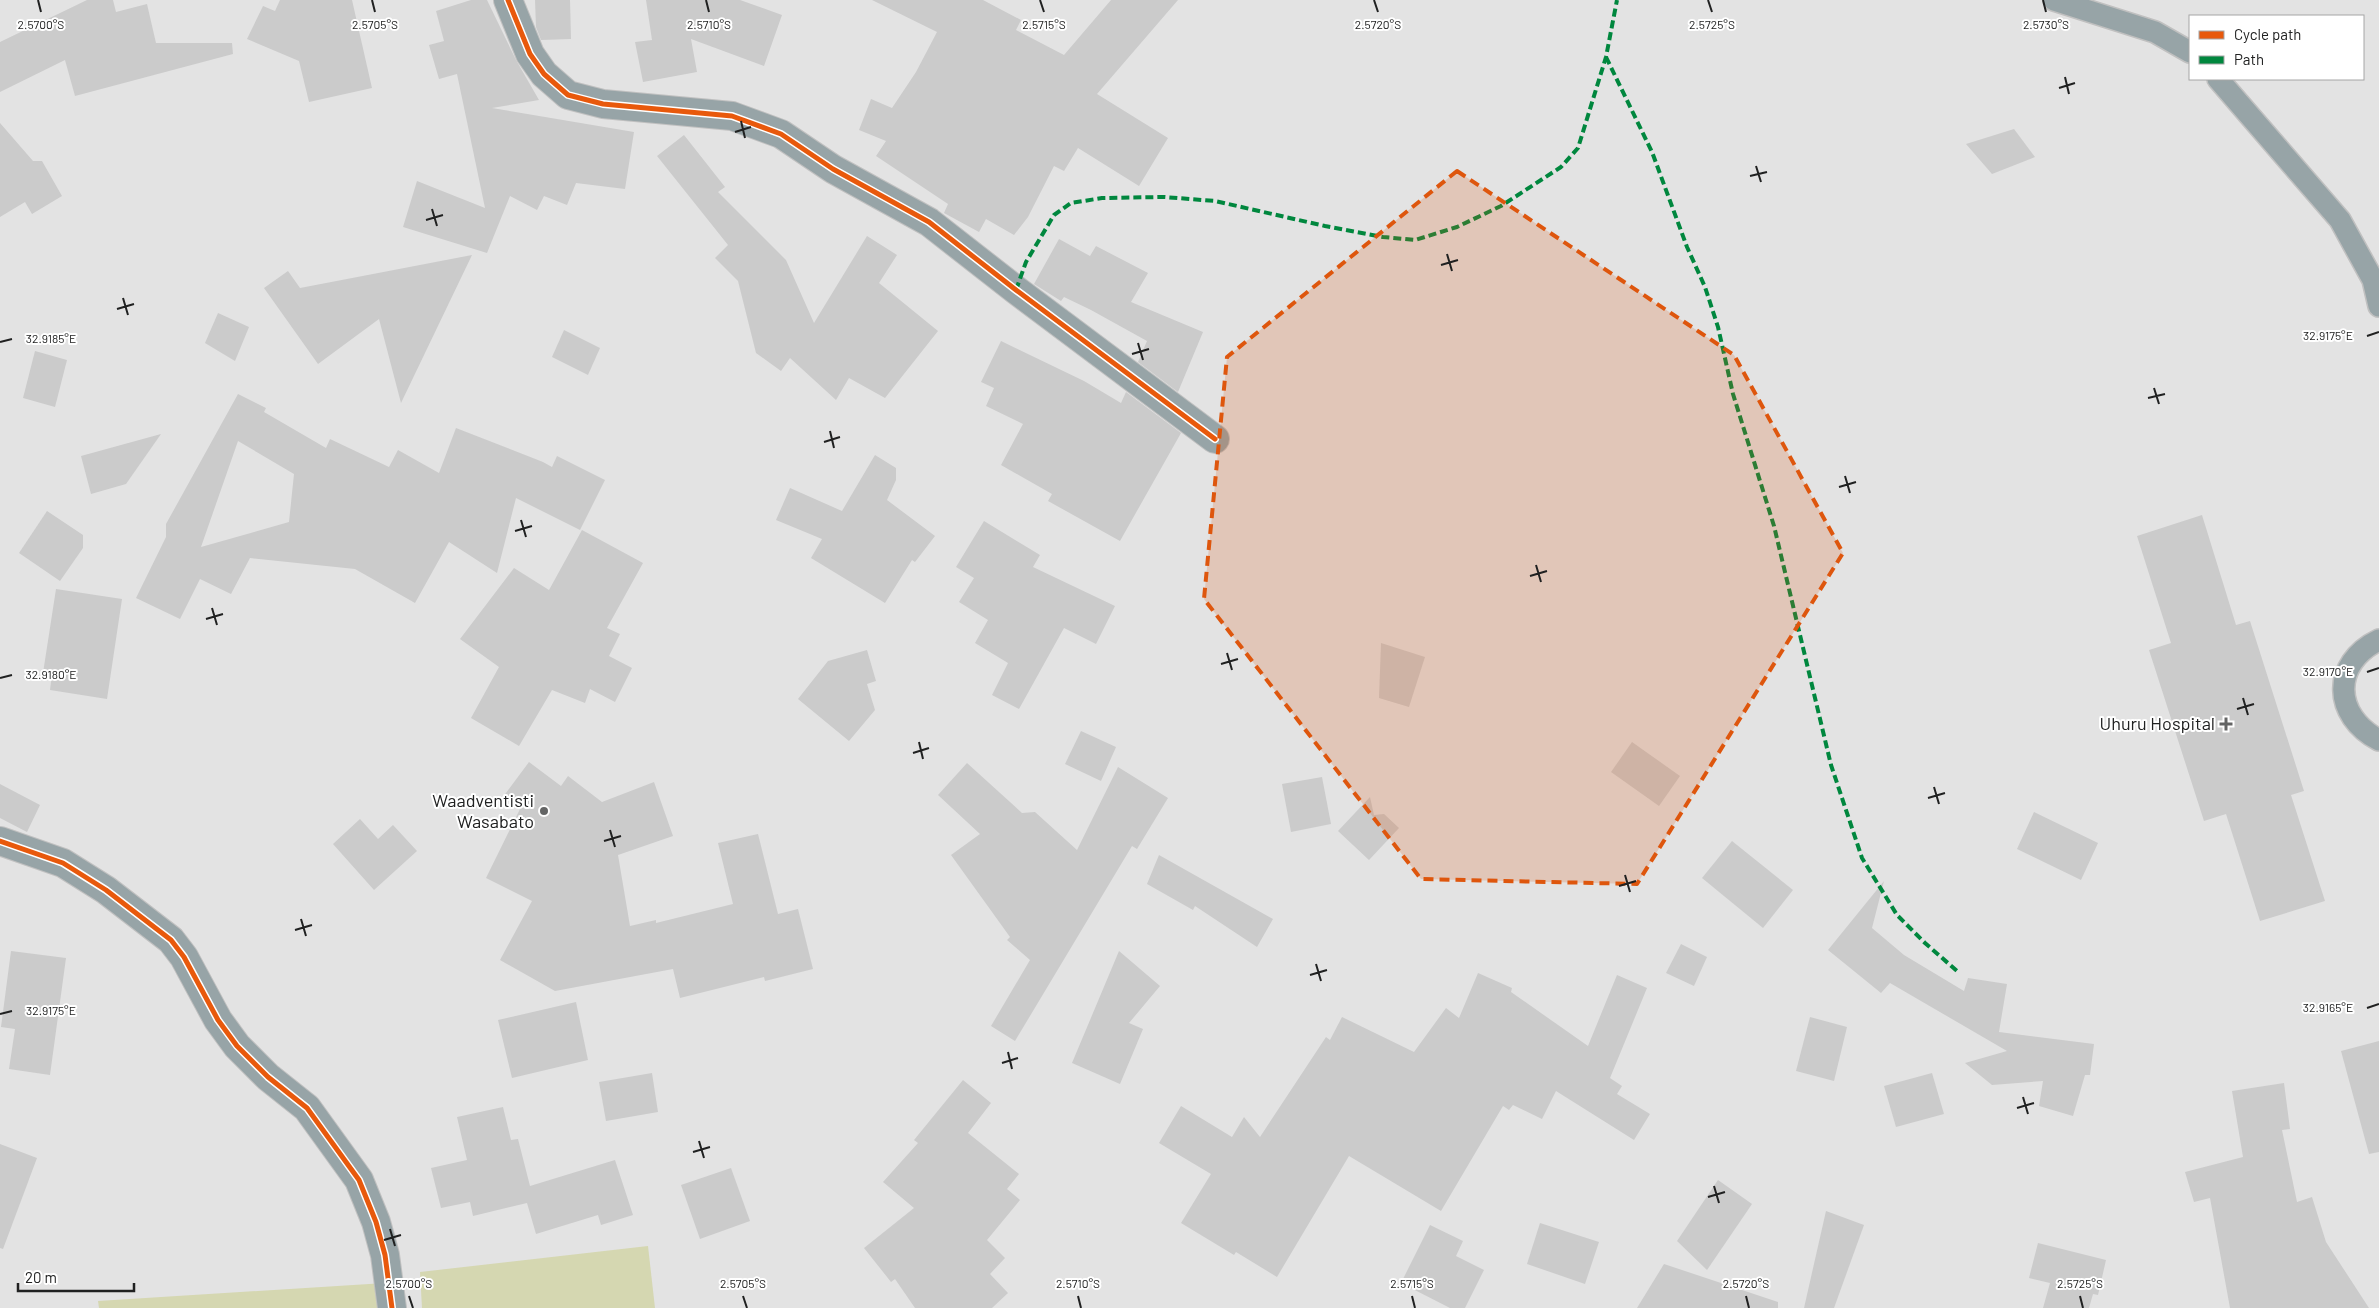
<svg xmlns="http://www.w3.org/2000/svg" width="2379" height="1308" viewBox="0 0 2379 1308" font-family="Barlow,sans-serif">
<style>
.green{fill:#d5d7b1}
.building{fill:#cbcbcb;fill-rule:evenodd}
.lines{fill:none;stroke-linecap:round;stroke-linejoin:round}
.service-casing{stroke:#c0c0c0;stroke-width:24}
.minor-casing{stroke:#c0c0c0;stroke-width:30}
.service{stroke:#97a4a7;stroke-width:21}
.minor{stroke:#97a4a7;stroke-width:28}
.quiet{stroke:#00873e;stroke-width:4;stroke-dasharray:8 4;stroke-linecap:butt}
.cycleway-casing{stroke:#fff;stroke-width:8}
.cycleway{stroke:#e8590c;stroke-width:5}
.marked{fill:#de560d;fill-opacity:0.2;stroke:#de560d;stroke-width:4;stroke-dasharray:10 6;stroke-linejoin:round}
.ticks{fill:none;stroke:#202121;stroke-width:2}
.poi-dot{fill:#646565;stroke:#fff;stroke-width:2}
.labels{text-anchor:middle;stroke-width:4;stroke-linejoin:round;paint-order:stroke}
.poi-label{font-size:18px;fill:#202121;stroke:#fff;text-anchor:end}
.ticks-label{font-size:12px;text-anchor:middle;fill:#202121;stroke:#fff;stroke-width:4;stroke-linejoin:round;paint-order:stroke}
</style>
<rect width="100%" height="100%" fill="#e3e3e3"/>
<g class="green">
<path d="M648,1246L655,1308H422L420,1272Z"/>
<path d="M401,1282L403,1308H99L98,1301Z"/>
</g>
<g class="building">
<path d="M87,0H113L116,12L147,4L156,43H232L233,54L75,96L65,60L0,92V42Z"/>
<path d="M280,0H352L372,88L309,102L299,61L247,39L263,6L275,11Z"/>
<path d="M471,0H487L516,60L539,100L492,108L634,132L625,189L576,183L567,205L544,196L537,210L510,196L487,253L403,227L417,181L485,208L457,74L439,79L429,45L444,41L436,11Z"/>
<path d="M535,0H570L571,39L541,40L536,27Z"/>
<path d="M646,0H740L782,15L764,66L691,39L697,72L643,82L635,42L652,40Z"/>
<path d="M872,0H983L1021,20L1016,30L1064,55L1111,0H1178L1097,94L1168,138L1139,186L1078,148L1064,171L1054,166L1028,217L1014,235L986,219L979,232L944,213L948,204L876,156L886,141L859,130L871,99L892,108L916,72L937,32Z"/>
<path d="M0,123L33,161H42L62,196L32,214L25,202L0,217Z"/>
<path d="M2014,129L2035,157L1992,174L1966,144Z"/>
<path d="M684,135L725,187L718,192L786,260L814,323L867,236L897,255L879,283L938,331L885,398L849,378L836,400L790,358L781,371L756,353L738,281L715,258L728,245L657,156Z"/>
<path d="M1059,239L1090,256L1096,246L1148,273L1131,302L1203,332L1178,392L1138,362L1147,341L1091,310L1064,297L1061,301L1034,284Z"/>
<path d="M472,255L401,403L379,319L318,364L264,288L288,271L300,288Z"/>
<path d="M218,313L249,327L235,361L205,343Z"/>
<path d="M564,330L600,348L588,375L552,357Z"/>
<path d="M1001,341L1084,381L1121,403L1126,392L1181,433L1120,541L1048,501L1052,494L1001,465L1023,424L986,406L994,388L981,382Z"/>
<path d="M35,351L67,360L55,407L23,398Z"/>
<path d="M238,394L266,408L264,412L326,448L330,439L389,467L398,450L439,473L456,428L543,462L552,467L557,456L605,480L580,530L516,498L497,573L449,542L415,603L355,569L250,558L231,594L200,579L180,619L136,598L166,537V524ZM238,441L294,474L289,522L201,547Z"/>
<path d="M161,434L126,484L91,494L81,456Z"/>
<path d="M875,455L896,468V480L887,500L935,536L915,562L912,560L885,603L811,558L822,539L776,520L790,488L842,511Z"/>
<path d="M47,511L83,535V548L60,581L19,553Z"/>
<path d="M2202,515L2236,625L2250,621L2304,791L2291,795L2325,901L2260,921L2226,814L2204,821L2149,650L2171,643L2137,536Z"/>
<path d="M984,521L1040,555L1033,567L1115,606L1096,644L1064,628L1019,709L992,695L1008,663L975,643L988,620L959,602L974,578L956,567Z"/>
<path d="M582,530L643,563L607,628L620,634L609,656L632,668L615,702L590,689L585,703L552,690L519,746L471,718L499,667L460,639L514,568L549,590Z"/>
<path d="M56,589L122,599L107,699L50,690L52,674L43,673Z"/>
<path d="M1381,643L1425,657L1409,707L1379,698Z"/>
<path d="M867,650L876,681L867,684L875,710L849,741L798,699L828,661Z"/>
<path d="M1081,731L1116,747L1101,781L1065,764Z"/>
<path d="M1632,742L1680,776L1659,806L1611,772Z"/>
<path d="M529,762L561,786L568,776L602,802L654,782L673,836L618,855L630,926L656,920V923L733,904L718,843L758,834L778,914L798,909L813,969L765,981L764,977L680,998L673,969L555,991L500,960L532,901L486,878L520,809L503,797Z"/>
<path d="M967,763L1022,813L1035,812L1077,850L1118,767L1168,798L1137,849L1132,846L1015,1041L991,1026L1030,960L1007,940L1010,937L951,855L980,834L938,795Z"/>
<path d="M1322,777L1331,824L1291,832L1282,784Z"/>
<path d="M0,784L40,805L27,832L0,818Z"/>
<path d="M1370,797L1374,815L1384,814L1399,828L1369,860L1338,831Z"/>
<path d="M2034,812L2098,843L2081,880L2017,849Z"/>
<path d="M360,819L378,839L393,825L417,851L374,890L333,844Z"/>
<path d="M1732,841L1793,890L1763,928L1702,878Z"/>
<path d="M1159,855L1273,919L1257,947L1195,906L1193,910L1147,884Z"/>
<path d="M1884,881L1872,928L1904,955L1964,991L1968,978L2007,984L1999,1032L2094,1044L2090,1075H2085L2073,1116L2039,1106L2043,1081L1992,1085L1965,1063L2007,1051L1890,983L1881,993L1828,950Z"/>
<path d="M1681,944L1707,957L1694,986L1666,973Z"/>
<path d="M11,951L66,958L50,1075L9,1069L15,1029L1,1027Z"/>
<path d="M1119,951L1160,986L1129,1023L1143,1029L1120,1084L1072,1063Z"/>
<path d="M1478,973L1512,988L1511,992L1588,1046L1617,975L1647,988L1610,1078L1622,1086L1617,1094L1650,1114L1634,1140L1556,1091L1542,1119L1513,1105L1509,1110L1503,1106L1441,1211L1349,1156L1277,1277L1236,1252L1234,1255L1181,1223L1211,1174L1159,1143L1181,1106L1232,1137L1244,1117L1260,1137L1326,1037L1330,1040L1342,1017L1414,1052L1446,1008L1459,1018Z"/>
<path d="M576,1002L588,1060L512,1078L498,1020Z"/>
<path d="M1810,1017L1847,1027L1834,1081L1796,1071Z"/>
<path d="M2379,1041V1152L2369,1154L2341,1051Z"/>
<path d="M652,1073L658,1112L606,1121L599,1082Z"/>
<path d="M1932,1073L1944,1114L1896,1127L1884,1086Z"/>
<path d="M963,1080L991,1103L968,1133L1019,1174L1007,1189L1020,1200L987,1240L1005,1258L990,1274L1008,1293L992,1308H915L895,1279L891,1282L864,1248L914,1208L883,1182L918,1143L914,1140Z"/>
<path d="M2284,1083L2290,1129L2282,1130L2297,1202L2312,1197L2326,1242L2369,1308H2230L2210,1198L2194,1202L2185,1172L2243,1157L2232,1091Z"/>
<path d="M503,1107L511,1140L518,1139L530,1186L615,1160L633,1215L601,1225L598,1215L536,1234L527,1203L473,1216L470,1202L441,1208L431,1168L467,1160L457,1117Z"/>
<path d="M0,1144L37,1158L3,1249L0,1248Z"/>
<path d="M731,1168L750,1221L700,1239L681,1185Z"/>
<path d="M1718,1180L1752,1204L1707,1270L1677,1241Z"/>
<path d="M1826,1211L1864,1225L1834,1308H1804Z"/>
<path d="M1540,1223L1599,1242L1585,1284L1527,1264Z"/>
<path d="M1430,1225L1463,1241L1456,1256L1484,1270L1465,1308H1450L1401,1283Z"/>
<path d="M2038,1243L2106,1260L2098,1295L2093,1294L2089,1308H2043L2050,1283L2029,1278Z"/>
<path d="M1664,1264L1778,1302V1308H1637Z"/>
</g>
<g class="lines">
<defs>
<g id="service">
<path d="M2054,0L2155,32L2190,52"/>
<path d="M2218,79L2340,220L2373,280L2379,306"/>
<path d="M2379,640C2331,663 2333,716 2379,740"/>
</g>
<g id="minor">
<path d="M508,0L530,54L544,74L568,95L603,104L732,116L781,134L833,169L929,222L1016,290L1215,439"/>
<path d="M0,841L63,863L106,890L171,940L184,957L218,1020L237,1046L268,1077L307,1108L359,1180L376,1222L385,1255L392,1308"/>
</g>
</defs>
<use href="#service" class="service-casing"/>
<use href="#minor" class="minor-casing"/>
<use href="#service" class="service"/>
<use href="#minor" class="minor"/>
<g class="quiet">
<path d="M1606,57L1652,152L1687,247L1705,287L1718,327L1733,394L1774,526L1831,765L1862,858L1897,915L1925,943L1957,971"/>
<path d="M1016,290L1026,262L1054,215L1071,203L1102,198L1164,197L1215,201L1325,226L1383,237L1415,240L1457,227L1501,206L1561,167L1578,148L1606,57L1617,0"/>
</g>
<defs>
<g id="cycleway">
<path d="M508,0L530,54L544,74L568,95L603,104L732,116L781,134L833,169L929,222L1016,290L1215,439"/>
<path d="M0,841L63,863L106,890L171,940L184,957L218,1020L237,1046L268,1077L307,1108L359,1180L376,1222L385,1255L392,1308"/>
</g>
</defs>
<use href="#cycleway" class="cycleway-casing"/>
<use href="#cycleway" class="cycleway"/>
</g>
<path class="marked" d="M1457,171L1734,355L1843,553L1637,884L1421,879L1204,599L1227,357Z"/>
<path class="ticks" d="M38,0L41,12M372,0L375,12M706,0L709,12M1040,0L1044,12M1374,0L1378,12M1708,0L1712,12M2043,0L2046,12M2065,77L2069,94M2059,88L2075,83M741,121L745,138M735,132L751,127M1756,166L1761,182M1750,176L1767,172M432,209L437,226M426,220L443,215M1447,254L1452,271M1441,265L1458,260M123,298L128,315M117,309L134,304M2367,336L2379,332M0,342L12,339M1138,343L1143,360M1132,354L1149,349M2154,388L2159,404M2148,398L2165,394M830,431L834,448M824,442L840,437M1845,476L1850,493M1839,487L1856,482M521,520L526,537M515,531L532,526M1536,565L1541,582M1530,576L1547,571M212,608L217,625M206,619L223,614M1227,653L1232,670M1221,664L1238,659M2367,672L2379,668M0,678L12,675M2243,698L2248,715M2237,709L2254,704M919,742L923,759M913,753L929,748M1934,787L1939,804M1928,798L1945,793M610,830L615,847M604,841L621,836M1625,875L1630,892M1619,886L1636,881M301,919L306,936M295,930L312,925M1316,964L1321,981M1310,975L1327,970M2367,1008L2379,1004M0,1014L12,1011M1008,1052L1012,1069M1002,1063L1018,1058M2023,1097L2028,1114M2017,1108L2034,1103M699,1141L704,1158M693,1152L710,1147M1714,1186L1719,1203M1708,1197L1725,1192M390,1229L395,1246M384,1240L401,1235M409,1296L413,1308M743,1296L747,1308M1078,1296L1081,1308M1412,1296L1415,1308M1746,1296L1749,1308M2080,1296L2083,1308"/>
<g class="poi-dot">
<path d="M2223.5 716.5h5v5h5v5h-5v5h-5v-5h-5v-5h5z"/>
<circle cx="544" cy="811" r="5"/>
</g>
<g class="labels">
<g class="poi-label">
<text x="2215" y="730">Uhuru Hospital</text>
<text x="534" y="807">Waadventisti<tspan x="534" dy="21">Wasabato</tspan></text>
</g>
</g>
<g class="ticks-label">
<text x="41" y="29">2.5700°S</text>
<text x="375" y="29">2.5705°S</text>
<text x="709" y="29">2.5710°S</text>
<text x="1044" y="29">2.5715°S</text>
<text x="1378" y="29">2.5720°S</text>
<text x="1712" y="29">2.5725°S</text>
<text x="2046" y="29">2.5730°S</text>
<text x="2328" y="340">32.9175°E</text>
<text x="51" y="343">32.9185°E</text>
<text x="2328" y="676">32.9170°E</text>
<text x="51" y="679">32.9180°E</text>
<text x="2328" y="1012">32.9165°E</text>
<text x="51" y="1015">32.9175°E</text>
<text x="409" y="1288">2.5700°S</text>
<text x="743" y="1288">2.5705°S</text>
<text x="1078" y="1288">2.5710°S</text>
<text x="1412" y="1288">2.5715°S</text>
<text x="1746" y="1288">2.5720°S</text>
<text x="2080" y="1288">2.5725°S</text>
</g>
<rect x="2189" y="15" width="175" height="65" fill="#ffffff" stroke="#a6a6a6"/>
<rect x="2199" y="31" width="25" height="8" fill="#e8590c" stroke="#a6a6a6"/>
<text x="2234" y="40" font-size="15" fill="#202121">Cycle path</text>
<rect x="2199" y="56" width="25" height="8" fill="#00873e" stroke="#a6a6a6"/>
<text x="2234" y="65" font-size="15" fill="#202121">Path</text>
<path d="M18 1283v8h116v-8" fill="none" stroke="#202121" stroke-width="2.5"/>
<text x="25" y="1283" font-size="15" fill="#202121" stroke="#ffffff" stroke-width="4" paint-order="stroke">20 m</text>
</svg>
